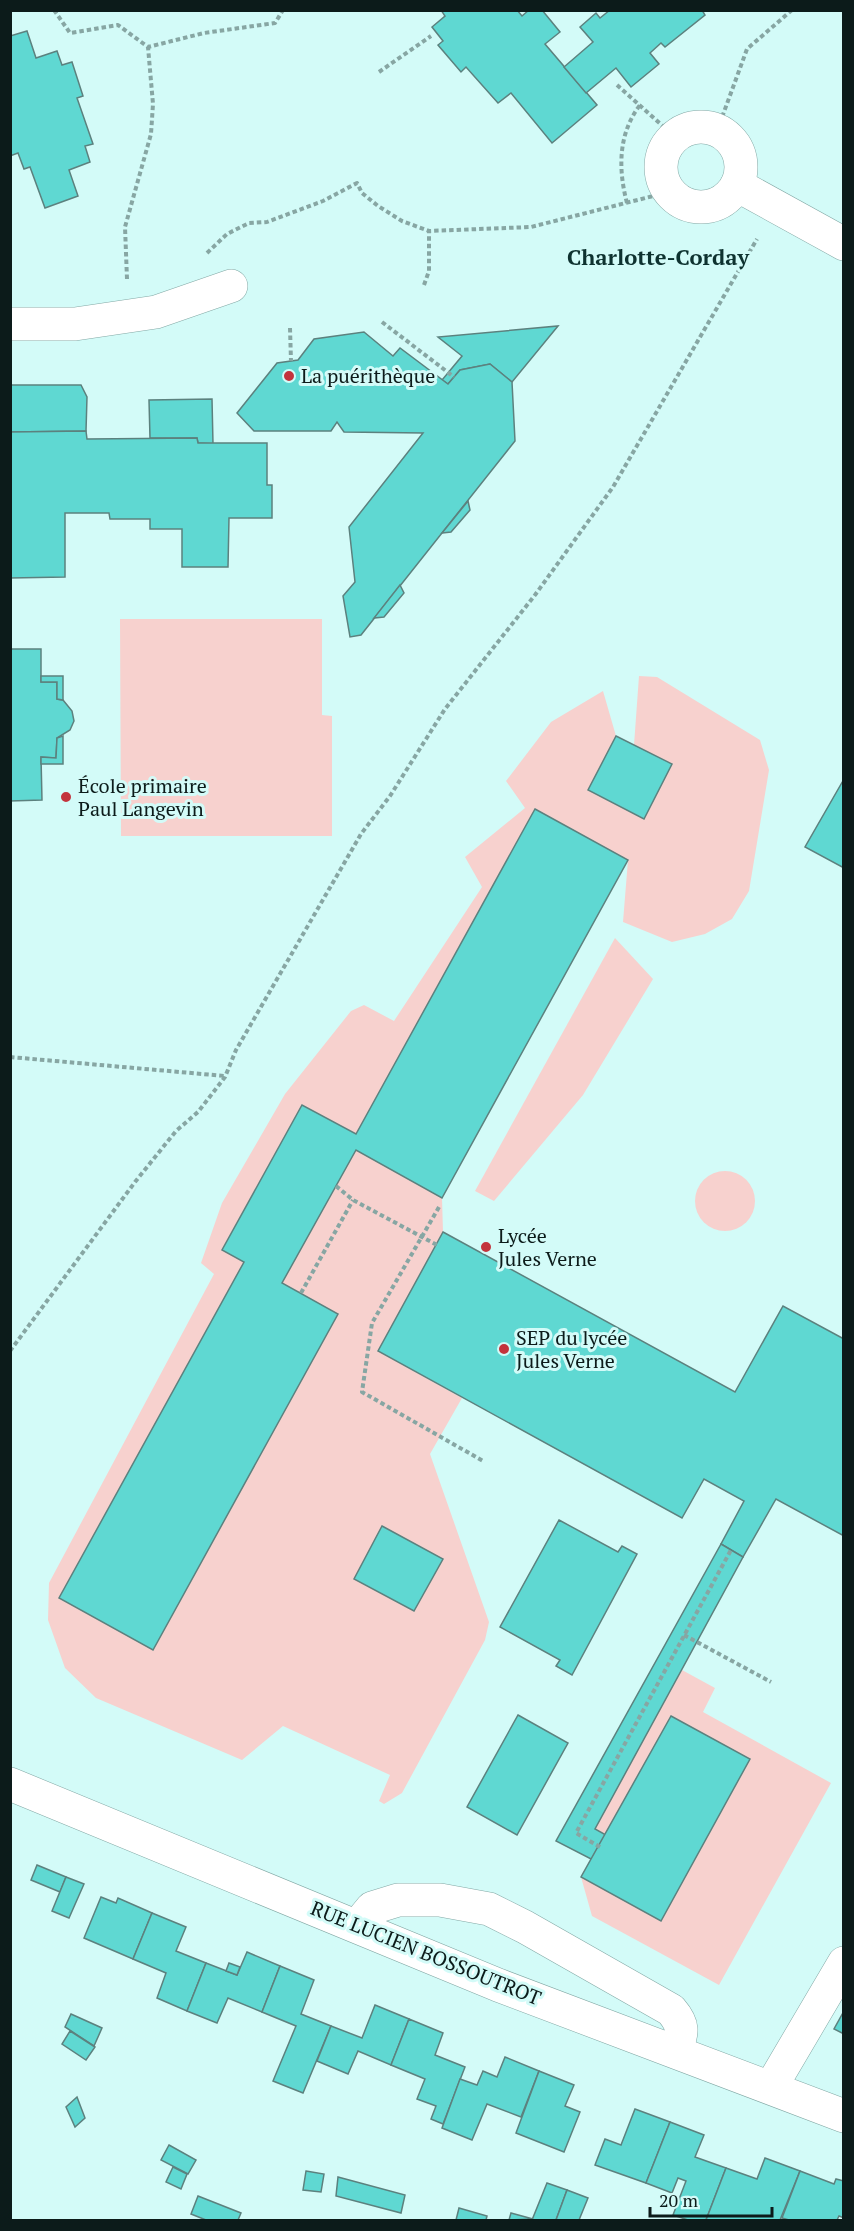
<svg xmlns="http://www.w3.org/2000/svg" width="854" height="2231" viewBox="0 0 854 2231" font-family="'PT Serif',serif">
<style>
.green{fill:#f7d1ce}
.building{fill:#5fd8d2;stroke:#5c817e;stroke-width:1.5}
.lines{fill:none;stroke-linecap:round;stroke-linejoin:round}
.minor-casing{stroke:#83a8a5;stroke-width:34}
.path{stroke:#87a6a3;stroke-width:4;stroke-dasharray:4.5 3;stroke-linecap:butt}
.minor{stroke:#fff;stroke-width:33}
.poi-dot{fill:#c3333c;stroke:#d3fbf8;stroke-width:2}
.labels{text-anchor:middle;stroke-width:6;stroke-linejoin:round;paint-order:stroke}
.poi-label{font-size:20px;fill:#0c1b1a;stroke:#d3fbf8;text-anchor:start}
.street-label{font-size:20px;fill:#0c1b1a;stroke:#d3fbf8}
.quarter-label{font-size:22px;font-weight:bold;fill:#0e3230;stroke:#d3fbf8}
</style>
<rect width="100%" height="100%" fill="#d3fbf8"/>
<g class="green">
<path d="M120,619H322V715L332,716V836H121Z"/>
<path d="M639,676L657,677L760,740L769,770L749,891L732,919L705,934L672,942L623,922L628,860L535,809L356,1134L302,1105L222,1249L244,1262L59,1598L153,1650L338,1314L282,1283L356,1150L442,1198L443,1232L378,1351L462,1398L430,1454L489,1622L485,1640L402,1793L384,1804L379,1801L390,1775L283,1726L242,1760L96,1698L65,1668L48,1620L49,1583L214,1274L201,1263L222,1203L285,1094L351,1011L364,1005L394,1021L482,887L465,857L525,808L506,781L551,722L603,691L616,736L588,790L644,819L672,765L634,745Z"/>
<path d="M615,938L653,979L583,1095L494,1201L475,1191Z"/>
<circle cx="725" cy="1201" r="30"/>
<path d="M682,1670L715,1688L703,1712L831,1783L719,1985L592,1916L581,1877L661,1921L750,1760L671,1716L606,1835L595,1829Z"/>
</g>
<g class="building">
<path d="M441,10H517L522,16L529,10H542L560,32L545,44L597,105L552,143L511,93L498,103L466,67L461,72L438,45L443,41L432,27L445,16Z"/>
<path d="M610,10H702L705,15L665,47L661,43L650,53L659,64L631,87L616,68L586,93L564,67L593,42L580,27L596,13L600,18Z"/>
<path d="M27,31L36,58L57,51L62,65L72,62L83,96L77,98L93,144L85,146L90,162L69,170L78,196L45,208L30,167L24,169L18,153L10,156V36Z"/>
<path d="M558,326L512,382L490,364L460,370L448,384L442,380L462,356L438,337Z"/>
<path d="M364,332L393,356L400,348L448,384L460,370L490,364L512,382L515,441L361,635L350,637L343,596L355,582L349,527L423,433L344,432L337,422L331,431H254L237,413L277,363L298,360L314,339Z"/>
<path d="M10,385H81L87,397L86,431L10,432Z"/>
<path d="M212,399L213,444L198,443L197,438H150L149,400Z"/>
<path d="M86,431L87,439L197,438L198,443H267V485H272V518H229L228,567H182V529H150V519H110L109,513H65V577L10,578V432Z"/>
<path d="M468,501L470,510L451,532L442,533Z"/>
<path d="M400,585L404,593L384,617L374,618Z"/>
<path d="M10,649H41V682H57V699L63,700L72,711L74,721L70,730L57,738L56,758L41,757L42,800L10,801Z"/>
<path d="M41,676H63V700L57,699V682H41Z"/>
<path d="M63,736V764H41V757L56,758L57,738Z"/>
<path d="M616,736L672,764L644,819L588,790Z"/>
<path d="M844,779V868L805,847Z"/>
<path d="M535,809L628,860L442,1198L356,1150L282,1283L338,1314L153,1650L59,1598L244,1262L222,1250L302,1105L356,1134Z"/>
<path d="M443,1232L735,1392L783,1306L844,1339V1536L776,1499L743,1557L721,1544L744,1501L704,1479L682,1518L378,1351Z"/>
<path d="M559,1520L618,1552L622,1546L637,1554L572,1675L556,1666L560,1660L500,1627Z"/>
<path d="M382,1526L443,1559L414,1611L354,1579Z"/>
<path d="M721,1544L743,1557L595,1829L606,1835L593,1860L556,1841Z"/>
<path d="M518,1715L568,1743L517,1835L467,1807Z"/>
<path d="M671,1716L750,1759L661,1921L581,1877Z"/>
<path d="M37,1865L66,1877L60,1892L31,1880Z"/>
<path d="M66,1877L84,1884L69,1918L52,1911Z"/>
<path d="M101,1897L116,1903L118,1898L152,1913L133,1959L84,1938Z"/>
<path d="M152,1913L186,1927L176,1951L206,1963L187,2011L157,1998L166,1973L133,1959Z"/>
<path d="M247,1952L280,1966L262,2012L228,1998L217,2023L187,2011L206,1963L237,1975Z"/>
<path d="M229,1963L240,1967L237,1975L226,1971Z"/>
<path d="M280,1966L314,1980L301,2014L331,2026L303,2093L273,2081L296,2026L262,2012Z"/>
<path d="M375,2005L409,2019L391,2065L358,2051L348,2074L317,2061L331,2026L362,2038Z"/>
<path d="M844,2011V2034L834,2029Z"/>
<path d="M71,2014L102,2028L94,2046L65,2027Z"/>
<path d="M409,2019L443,2033L435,2055L465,2067L443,2124L431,2119L436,2106L417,2099L425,2079L391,2065Z"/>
<path d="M70,2031L95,2047L86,2060L62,2044Z"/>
<path d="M505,2057L539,2071L521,2117L487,2104L472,2140L442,2128L460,2079L477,2085L483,2071L497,2077Z"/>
<path d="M539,2071L574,2085L565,2106L580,2112L564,2152L516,2133Z"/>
<path d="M77,2097L85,2118L75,2127L66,2107Z"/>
<path d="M635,2109L670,2122L646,2183L595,2165L605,2139L621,2145Z"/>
<path d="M670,2122L704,2135L695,2157L726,2168L706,2220H688L673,2215L686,2181L678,2178L672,2193L646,2183Z"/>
<path d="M169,2145L196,2160L188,2174L161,2160Z"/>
<path d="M765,2158L800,2171L780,2220H706L726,2168L757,2179Z"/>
<path d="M173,2167L187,2174L181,2189L166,2182Z"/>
<path d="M306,2171L324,2174L321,2192L303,2190Z"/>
<path d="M800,2171L834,2184L836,2179L844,2181V2218L839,2216L837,2220H789L782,2218Z"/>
<path d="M338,2177L405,2195L401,2213L336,2196Z"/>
<path d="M547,2183L567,2190L556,2220H532Z"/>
<path d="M567,2190L588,2198L579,2220H556Z"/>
<path d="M198,2196L241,2213L238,2220H206L191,2214Z"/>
<path d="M459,2208L487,2216L486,2220H456Z"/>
<path d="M511,2213L533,2219L509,2220Z"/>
</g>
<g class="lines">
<defs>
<g id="minor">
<circle cx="701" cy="167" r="40"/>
<path d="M737,185L844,244"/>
<path d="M10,324H75L156,312L231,286"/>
<path d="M10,1784L498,1985L844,2116"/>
<path d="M358,1925L372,1908L398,1900H440L489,1909L525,1927L671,2010C684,2025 683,2032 676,2050"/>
<path d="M771,2087L844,1963"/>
</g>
</defs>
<use href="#minor" class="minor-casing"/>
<g class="path">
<path d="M54,10L70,33L118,25L148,47L204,33L275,23L283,10"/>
<path d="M379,72L431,36"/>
<path d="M617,85L675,137"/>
<path d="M717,131L747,49L792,10"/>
<path d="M627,203C618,169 618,134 640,105"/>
<path d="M207,253L227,234L249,223L267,222L323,201L357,183L362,193L378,206L402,221L429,231L531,227L669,192"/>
<path d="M127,279L125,227L151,134L153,104L148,47"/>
<path d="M424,285L429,271V231"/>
<path d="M382,322L454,377"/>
<path d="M290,328L291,361"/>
<path d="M10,1057L225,1076"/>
<path d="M336,1186L353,1200L437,1245"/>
<path d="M439,1207L372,1323L362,1392L483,1461"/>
<path d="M301,1293L353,1200"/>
<path d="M10,1351L135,1182L176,1131L198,1112L225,1077L236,1050L361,834L390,796L445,709L535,595L613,487L757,239"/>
<path d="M684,1635L771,1682"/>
<path d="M600,1847L576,1833L731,1550"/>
</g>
<use href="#minor" class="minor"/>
</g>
<g class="poi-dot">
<circle cx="289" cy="376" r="6"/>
<circle cx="66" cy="797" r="6"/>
<circle cx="486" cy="1247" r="6"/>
<circle cx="504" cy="1349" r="6"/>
</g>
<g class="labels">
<g class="poi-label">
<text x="301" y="383">La puérithèque</text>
<text x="78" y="793">École primaire<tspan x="78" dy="23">Paul Langevin</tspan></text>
<text x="498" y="1243">Lycée<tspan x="498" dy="23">Jules Verne</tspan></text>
<text x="516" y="1345">SEP du lycée<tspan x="516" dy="23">Jules Verne</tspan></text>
</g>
<g class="street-label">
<text transform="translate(426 1953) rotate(22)" y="7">RUE LUCIEN BOSSOUTROT</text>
</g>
<g class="quarter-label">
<text x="658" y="265">Charlotte-Corday</text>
</g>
</g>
<rect width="854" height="2231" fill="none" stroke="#0c1b1a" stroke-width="24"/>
<path d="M650 2207v9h122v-9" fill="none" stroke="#0c1b1a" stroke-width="3"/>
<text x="659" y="2207" font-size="18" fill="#0c1b1a" stroke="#d3fbf8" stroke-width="4.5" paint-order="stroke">20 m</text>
</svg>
